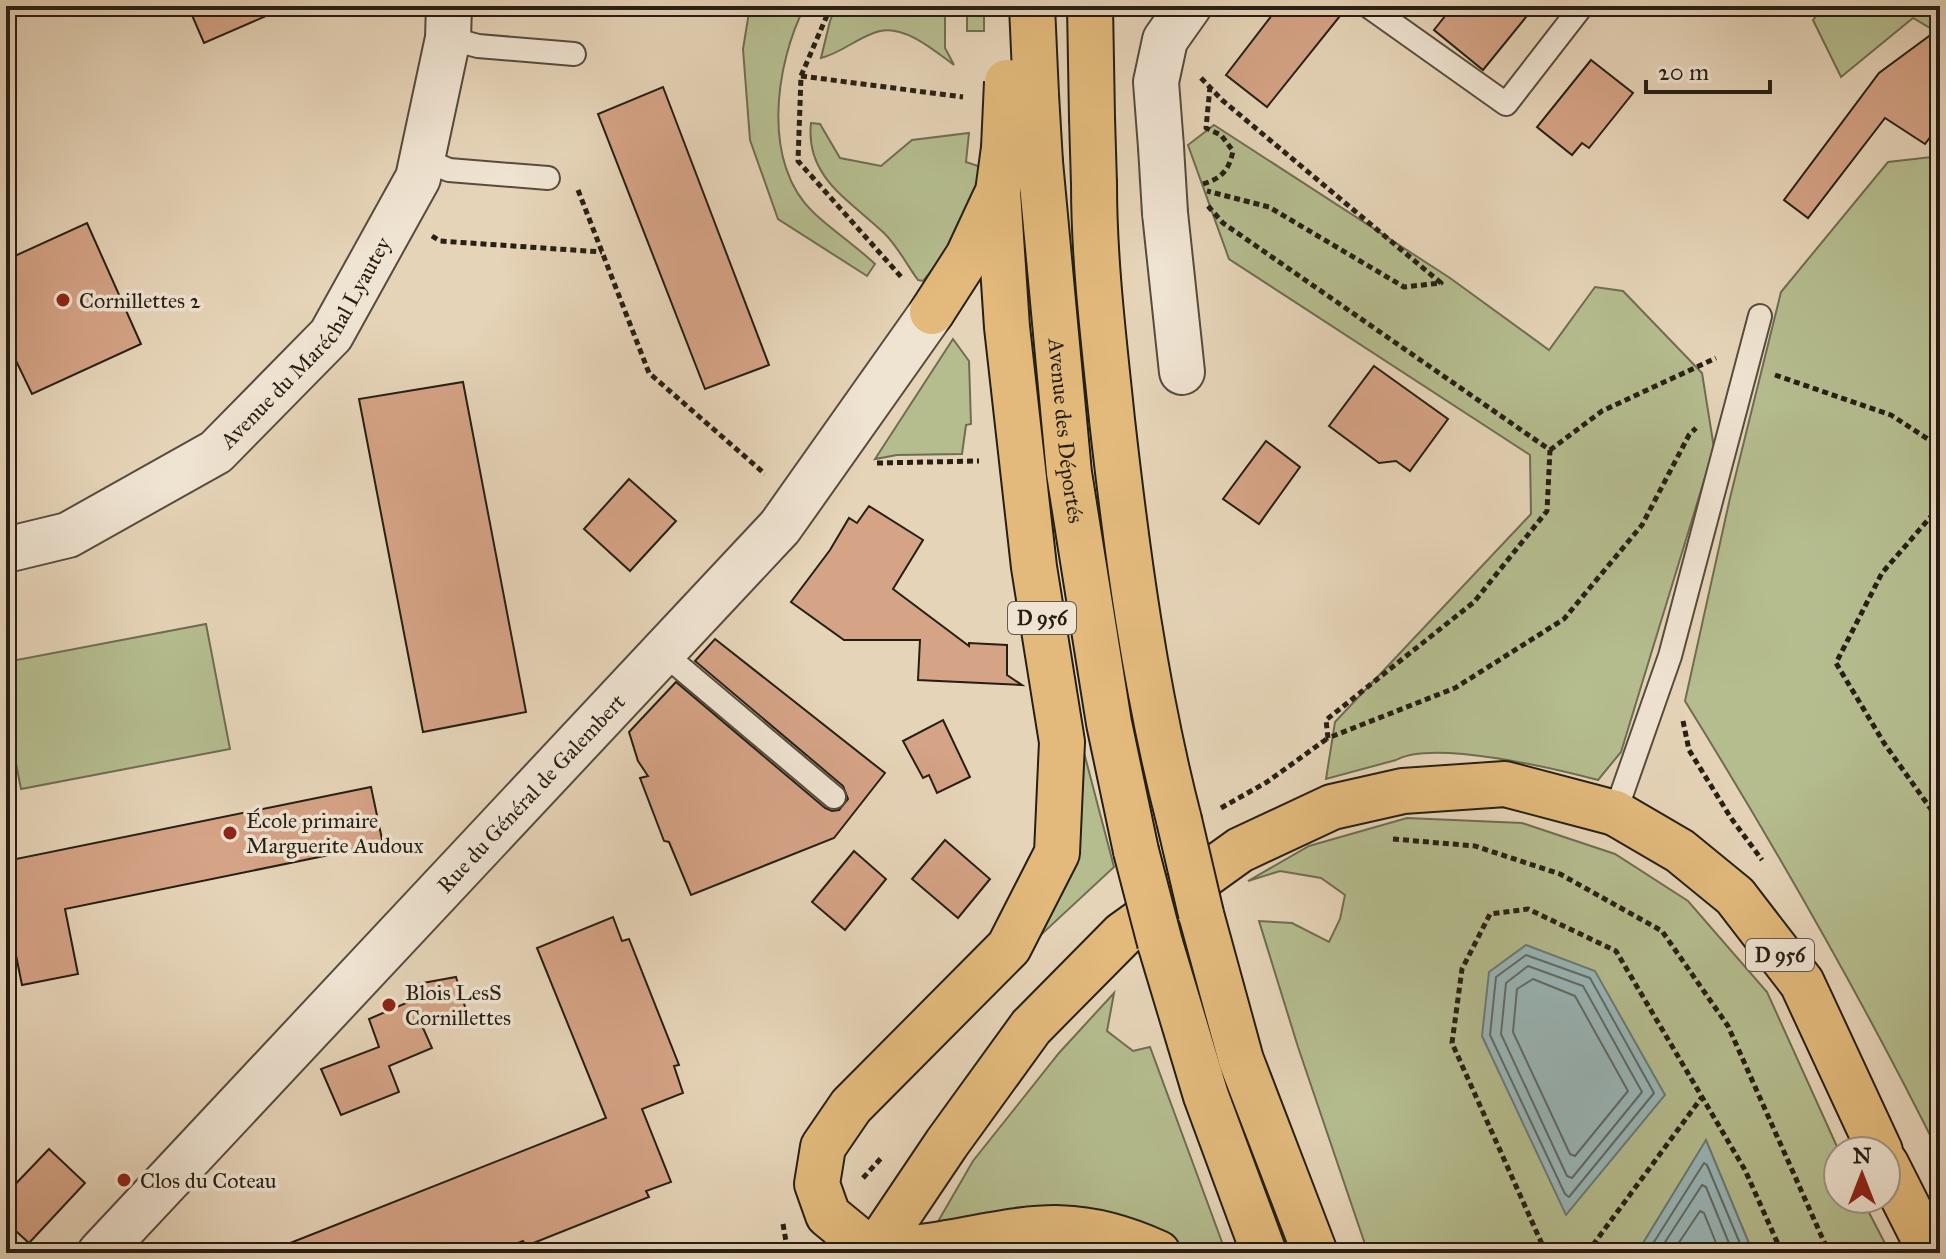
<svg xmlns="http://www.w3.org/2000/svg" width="1946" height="1259" viewBox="0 0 1946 1259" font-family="'IM FELL Great Primer',serif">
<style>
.green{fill:#b5bd8f;stroke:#6e6e52;stroke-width:2}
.water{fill:#99b6b8;stroke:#6b7a77;stroke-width:2}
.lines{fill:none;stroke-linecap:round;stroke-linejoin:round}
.shore{stroke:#606a66;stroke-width:2}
.building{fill:#d5a386;stroke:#261f15;stroke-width:2}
.service-casing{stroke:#564c3e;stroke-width:26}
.minor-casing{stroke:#564c3e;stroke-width:48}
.primary-casing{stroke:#261f15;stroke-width:48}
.trunk-casing{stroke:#261f15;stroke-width:48}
.path{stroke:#261f15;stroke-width:5;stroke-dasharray:6 4;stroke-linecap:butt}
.service{stroke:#efe3d1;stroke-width:22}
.minor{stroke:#efe3d1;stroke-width:44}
.primary{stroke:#e3ba7c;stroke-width:44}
.trunk{stroke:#e3ba7c;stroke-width:44}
.minor-bridge-casing{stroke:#564c3e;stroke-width:48;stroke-linecap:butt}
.trunk-bridge-casing{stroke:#261f15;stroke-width:48;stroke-linecap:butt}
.minor-bridge{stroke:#efe3d1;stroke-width:44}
.trunk-bridge{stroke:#e3ba7c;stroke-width:44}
.poi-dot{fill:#8f2418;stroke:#efe3d1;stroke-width:3}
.labels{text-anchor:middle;stroke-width:7;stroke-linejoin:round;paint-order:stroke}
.shield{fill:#efe3d1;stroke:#625a4d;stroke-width:2}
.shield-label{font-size:20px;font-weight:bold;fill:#261f15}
.poi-label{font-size:22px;fill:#261f15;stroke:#efe3d1;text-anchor:start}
.street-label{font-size:22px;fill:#261f15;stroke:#efe3d1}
</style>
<rect width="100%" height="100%" fill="#e6d4b8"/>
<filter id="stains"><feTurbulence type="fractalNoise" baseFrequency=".0025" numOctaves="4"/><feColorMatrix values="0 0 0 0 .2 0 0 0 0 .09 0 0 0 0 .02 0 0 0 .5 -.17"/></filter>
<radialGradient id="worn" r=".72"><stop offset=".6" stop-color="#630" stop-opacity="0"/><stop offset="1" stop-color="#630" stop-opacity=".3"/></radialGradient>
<g class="green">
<path d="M750,6H805C775,64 761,164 814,213C833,231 855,245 875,264L867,276L778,219L750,140L743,49Z"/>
<path d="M836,6H945V48L954,65C935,51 905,25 880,31C859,36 842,53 821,58L830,21Z"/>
<rect x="967" y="6" width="17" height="25"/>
<path d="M1824,6H1940V34L1913,18L1841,77L1813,20Z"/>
<path d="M811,123L820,124L840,158L881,166L912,140L969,133L966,162L984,168L956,241L923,281L918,280C907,265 898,247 885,234C851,201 805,178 811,123Z"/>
<path d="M1214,125L1450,278L1549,350L1595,287L1623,291L1702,373L1714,448L1621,752L1598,780C1556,769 1433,739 1396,760L1326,779L1335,722L1531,514L1530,455L1229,259L1188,145Z"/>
<path d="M1940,156V1155C1863,1000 1776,848 1685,701L1730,498L1781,292L1888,162Z"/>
<path d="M953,339L969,361L971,424L966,425L962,454L897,455L875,459Z"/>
<path d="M206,624L230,749L21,789L6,712V662Z"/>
<path d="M1082,745L1114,867L1016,958Z"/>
<path d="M1407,818L1522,823L1615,854L1688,901L1767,992L1839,1151L1838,1199H1862L1890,1253H1753L1706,1141L1637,1253H1368L1298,1047L1259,921L1292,923L1329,942L1340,919L1345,895L1321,878L1280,871L1248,881L1309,846Z"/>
<path d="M1114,993L1107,1031L1133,1051L1150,1047L1226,1253H1190L1183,1247L1103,1220L936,1225L973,1161L1059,1053Z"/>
</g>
<g class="water">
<path d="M1526,945L1595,971L1665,1095L1566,1215L1482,1036L1489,972Z"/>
<path d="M1706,1140L1753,1253H1637Z"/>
</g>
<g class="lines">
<g class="shore">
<path d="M1526,955L1590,978L1654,1093L1569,1197L1565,1194L1490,1035L1496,977Z"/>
<path d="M1528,966L1583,986L1642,1092L1572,1178L1567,1176L1501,1034L1506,983Z"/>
<path d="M1533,979L1575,996L1628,1091L1575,1156L1570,1154L1513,1032L1517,989Z"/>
<path d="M1647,1253L1704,1163L1707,1165L1744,1253"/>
<path d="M1658,1253L1702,1185L1706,1187L1733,1253"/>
<path d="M1672,1253L1700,1211L1704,1213L1720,1253"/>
</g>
</g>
<g class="building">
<path d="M188,6H289L204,43Z"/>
<path d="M1279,6H1348L1267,107L1226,75Z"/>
<path d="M1453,6H1535L1483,70L1434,30Z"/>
<path d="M1940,28V124L1925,144L1885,118L1808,218L1784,200L1879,73Z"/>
<path d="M1591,60L1633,93L1589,148L1582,143L1572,155L1537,127Z"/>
<path d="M663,87L769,365L705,389L598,114Z"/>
<path d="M87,223L141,344L32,394L6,340V260Z"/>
<path d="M1374,366L1448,419L1410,471L1396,461L1379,463L1329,426Z"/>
<path d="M463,382L526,712L423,732L359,399Z"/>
<path d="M1266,441L1300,467L1259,524L1223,499Z"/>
<path d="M629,479L676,521L630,571L584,529Z"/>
<path d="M869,506L923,540L893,589L969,646V643L1007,645V675L1022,685L918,680L920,640H844L791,602L830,550L849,518L857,523Z"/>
<path d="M715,639L885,773L834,838L691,895L669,842L664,841L640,778L648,776L638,761L629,732L676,682L825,808L832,811L839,810L848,799L843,786L695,661Z"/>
<path d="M943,720L970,777L937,793L929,775L923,778L903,741Z"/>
<path d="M371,787L383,844L65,909L78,974L22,985L6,906V861Z"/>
<path d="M945,840L990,879L958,918L912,879Z"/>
<path d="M854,851L886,879L845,930L812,902Z"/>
<path d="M613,917L622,941L629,939L679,1065L674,1066L683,1093L642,1109L671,1182L646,1191L649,1197L526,1246L523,1241L492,1253H270V1251L606,1118L537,948Z"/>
<path d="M456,977L466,1010L423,1028L432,1048L389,1066L399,1092L341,1115L321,1069L379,1047L369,1019L411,1001L406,986Z"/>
<path d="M49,1149L85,1183L29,1243L6,1222V1194Z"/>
</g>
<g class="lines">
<defs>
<g id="service">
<path d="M1368,6L1506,104L1582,6"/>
<path d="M448,38L478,46L574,54"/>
<path d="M422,159L449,170L548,178"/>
<path d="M662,652L834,797"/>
<path d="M1615,813L1670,656L1760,316"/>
</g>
<g id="minor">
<path d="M1161,147L1156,82L1165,40L1189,6"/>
<path d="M1165,213L1182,372"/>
<path id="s1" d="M6,550L68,535L216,452L331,335L418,178L448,38L449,6"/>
<path id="s2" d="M100,1253L780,527L932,312"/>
</g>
<path id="primary" d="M873,1253L947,1143L1031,1027L1123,934L1240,850L1332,807L1403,791L1505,784L1615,813"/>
<g id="trunk">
<path d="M1032,6L1036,95"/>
<path d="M1090,6L1092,118"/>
<path d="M1004,148L998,192L1007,327L1034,567L1062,742L1057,853L1009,947L851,1106L823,1147L817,1184L828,1215L873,1252C898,1249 923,1248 947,1243C1031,1228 1075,1215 1158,1253"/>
<path id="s3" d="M1040,162L1069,473L1109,723L1136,851"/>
<path d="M1094,184C1094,263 1104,342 1112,420C1127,553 1145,689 1179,820"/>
<path d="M932,312L968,256L995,198"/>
<path d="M1615,813L1680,851L1735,896L1802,983L1880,1151"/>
<path d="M1201,914L1241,1060L1315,1253"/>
<path d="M1160,943L1206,1096L1264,1253"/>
<path d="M1886,1164L1931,1253"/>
</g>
</defs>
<use href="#service" class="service-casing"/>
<use href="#minor" class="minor-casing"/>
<use href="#primary" class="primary-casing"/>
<use href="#trunk" class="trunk-casing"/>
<g class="path">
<path d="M831,6L801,76L798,161L903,279"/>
<path d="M801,76L963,97"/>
<path d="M1201,78L1222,100L1441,283L1404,287L1269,207L1207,191"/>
<path d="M1203,184C1222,178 1229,170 1233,151L1221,135L1206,128L1210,87"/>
<path d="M578,190L649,373L765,474"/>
<path d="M1208,206L1223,223L1550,450L1547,511L1474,602L1326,720L1328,738L1455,688L1564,619L1642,525L1689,435L1696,428"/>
<path d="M432,236L440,241L602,252"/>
<path d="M1775,375L1891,415L1940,447"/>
<path d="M1550,450L1602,411L1716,358"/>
<path d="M877,463L979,461"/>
<path d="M1940,506L1882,573L1836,663L1884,743L1940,822"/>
<path d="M1683,721L1689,750L1731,818L1762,860"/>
<path d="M1221,808L1267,782L1328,738"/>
<path d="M1393,839L1475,846L1560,874L1662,931L1728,1026L1829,1253"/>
<path d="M863,1178L883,1156"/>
<path d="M783,1224L788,1253"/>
<path d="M1546,1253L1452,1043L1462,969L1490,914L1528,909L1616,951L1745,1170L1782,1253"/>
<path d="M1587,1253L1702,1097"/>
</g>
<use href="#service" class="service"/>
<use href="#minor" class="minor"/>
<use href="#primary" class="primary"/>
<use href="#trunk" class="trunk"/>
<defs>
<path id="minor-bridge" d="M1161,147L1165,213"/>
<g id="trunk-bridge">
<path d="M1036,95L1040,162"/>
<path d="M1092,118L1094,184"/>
<path d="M1004,148L1007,82"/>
<path d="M1179,820L1201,914"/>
<path d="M1136,851L1160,943"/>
</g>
</defs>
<use href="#minor-bridge" class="minor-bridge-casing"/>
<use href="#trunk-bridge" class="trunk-bridge-casing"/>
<use href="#minor-bridge" class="minor-bridge"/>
<use href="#trunk-bridge" class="trunk-bridge"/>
</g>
<g class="poi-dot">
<circle cx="63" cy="300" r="8"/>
<circle cx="230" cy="833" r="8"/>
<circle cx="389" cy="1005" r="8"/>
<circle cx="124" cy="1180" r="8"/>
</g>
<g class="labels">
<g class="shield">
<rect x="1008" y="602" width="68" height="32" rx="6"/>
<rect x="1746" y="939" width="68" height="32" rx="6"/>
</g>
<g class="shield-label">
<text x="1042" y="625">D 956</text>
<text x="1780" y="962">D 956</text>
</g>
<g class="poi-label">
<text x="79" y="308">Cornillettes 2</text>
<text x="246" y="828">École primaire<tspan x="246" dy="25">Marguerite Audoux</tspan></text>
<text x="405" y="1000">Blois LesS<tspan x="405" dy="25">Cornillettes</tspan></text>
<text x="140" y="1188">Clos du Coteau</text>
</g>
<g class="street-label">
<text dy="8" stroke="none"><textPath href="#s1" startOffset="376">Avenue du Maréchal Lyautey</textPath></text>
<text dy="8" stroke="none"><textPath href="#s3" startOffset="270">Avenue des Déportés</textPath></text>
<text dy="8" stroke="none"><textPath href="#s2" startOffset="630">Rue du Général de Galembert</textPath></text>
</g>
</g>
<rect width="1946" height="1259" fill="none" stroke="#e6d4b8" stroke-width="32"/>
<rect x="8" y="8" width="1930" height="1243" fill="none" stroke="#261f15" stroke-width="4"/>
<rect x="16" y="16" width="1914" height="1227" fill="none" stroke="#261f15" stroke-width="2"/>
<g transform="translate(1862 1175)"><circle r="38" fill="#efe3d1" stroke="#9f9586" stroke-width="2"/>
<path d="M0-6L14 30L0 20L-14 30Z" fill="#8f2418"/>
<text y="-12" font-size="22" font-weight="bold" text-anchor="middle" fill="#261f15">N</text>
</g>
<path d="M1646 80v12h124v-12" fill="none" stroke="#261f15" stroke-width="4"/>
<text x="1658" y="80" font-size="24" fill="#261f15" stroke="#efe3d1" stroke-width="6" paint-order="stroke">20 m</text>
<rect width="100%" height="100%" filter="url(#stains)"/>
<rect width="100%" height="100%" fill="url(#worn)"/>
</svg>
